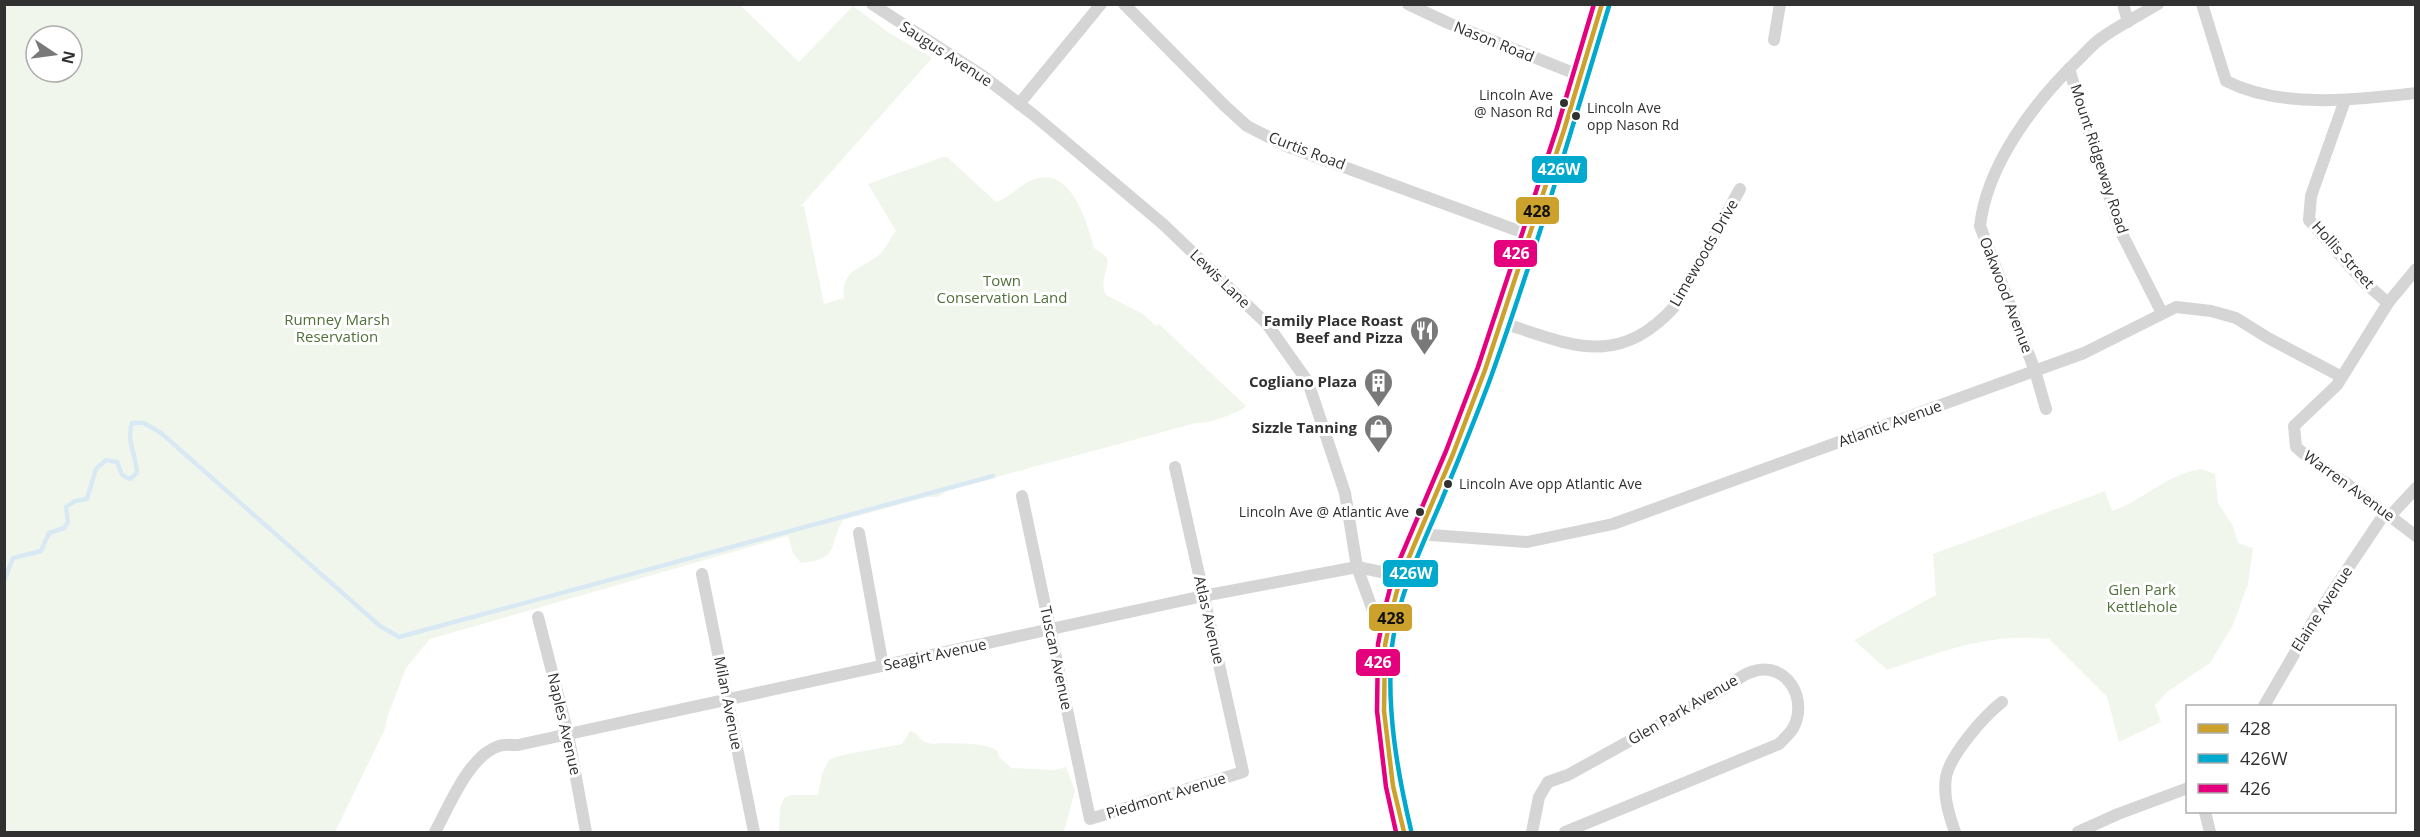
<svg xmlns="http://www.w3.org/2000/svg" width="2420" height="837" viewBox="0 0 2420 837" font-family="'Open Sans',sans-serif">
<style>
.green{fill:#f1f6ed;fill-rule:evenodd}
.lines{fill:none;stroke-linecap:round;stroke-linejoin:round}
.stream{stroke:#d9e9f4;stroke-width:4.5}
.street{stroke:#d5d5d5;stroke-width:12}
.secondary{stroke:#cfcfcf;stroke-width:18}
.bus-1-casing{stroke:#fff;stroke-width:9}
.bus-2-casing{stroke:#fff;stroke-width:9}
.bus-3-casing{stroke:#fff;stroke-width:9}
.bus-1{stroke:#cca22d;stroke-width:4.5}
.bus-2{stroke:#00a9ce;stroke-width:4.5}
.bus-3{stroke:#e5007d;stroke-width:4.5}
.bus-dot{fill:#313131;stroke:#fff;stroke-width:2}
.labels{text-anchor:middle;stroke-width:6;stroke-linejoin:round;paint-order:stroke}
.bus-label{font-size:14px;fill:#313131;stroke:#fff;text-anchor:end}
.street-label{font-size:15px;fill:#313131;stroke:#fff}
.park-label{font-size:15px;fill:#52703a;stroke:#fff}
.poi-label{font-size:15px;font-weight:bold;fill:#313131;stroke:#fff;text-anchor:end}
.line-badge{stroke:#fff;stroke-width:2}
.badge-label{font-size:16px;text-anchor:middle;font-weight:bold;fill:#fff}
.pale-badge-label{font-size:16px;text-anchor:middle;font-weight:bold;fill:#111}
</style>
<rect width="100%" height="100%" fill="#fff"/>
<g class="green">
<path d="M5,4L740,5L799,62L853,6L888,32L932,58L801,206H804L824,304L844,298C841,268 863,269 880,254C887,247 890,238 896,231L868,184L943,157H947L996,202C1010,198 1019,185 1032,180C1071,164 1087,222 1094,248C1097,250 1103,254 1106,257C1112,265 1098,281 1106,295L1143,314L1156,326L1159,324L1246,406C1240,413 1204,425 1196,423L949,490L937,497H927L843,520C827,547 842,558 801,563L793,553L788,536L430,639L406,668L387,718L385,729L335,832H5ZM36,36H72V72H36Z"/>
<path d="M2201,469L2215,474L2218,503L2233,526L2238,543L2253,548L2248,584L2233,625L2210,663L2167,692L2155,705L2161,722L2119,742L2107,697L2049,639C1986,633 1945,651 1887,670L1854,640L1936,595L1933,554L2105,491L2112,511C2145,500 2164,475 2201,469Z"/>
<path d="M910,731C918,732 919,739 925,742C932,745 938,743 945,743C963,744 982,742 998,751L999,757L1011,768L1055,770L1066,767L1075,791L1064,832H779L780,808L784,798L791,795H818L822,774L829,760L838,756L902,744Z"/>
</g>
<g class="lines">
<path class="stream" d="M4,581L13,558L41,551L49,533L64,528L68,522L66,507L75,501L87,499L96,469L106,460L117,462L122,475L130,479L137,473C136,455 126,440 132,423H144L161,433L380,626L399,637L993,476"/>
<g class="street">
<path d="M872,4L983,76L1035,116L1164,225L1267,324L1308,382L1345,493L1357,567L1384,641"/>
<path d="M1124,4L1225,106L1247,126L1284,145L1530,235"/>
<path d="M1408,4L1448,23L1581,76"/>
<path d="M2123,4L2128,22"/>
<path d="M2202,4L2226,81C2281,109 2356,100 2416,93"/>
<path d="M1774,40L1780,4"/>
<path d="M2069,69L2120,230L2162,313"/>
<path d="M2345,100L2311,196L2309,220L2364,282L2388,303"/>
<path d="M1019,104L1101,4"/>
<path d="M2416,269L2388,303L2337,385L2294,426L2296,447L2311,460L2346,483L2416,536"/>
<path d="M1500,322C1571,345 1618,370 1676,305L1740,189"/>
<path d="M2046,409L2035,371L1980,226C1987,165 2033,104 2076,62C2085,54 2093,43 2103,37C2120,25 2140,15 2158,4"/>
<path d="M1022,496L1090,819L1243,772L1175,467"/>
<path d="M2390,516L2416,488"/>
<path d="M859,533L883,666"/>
<path d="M1418,534L1527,542L1613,524L2084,353L2176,307L2211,311L2236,318L2268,338L2342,377"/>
<path d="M702,574L754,832"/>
<path d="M538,617L568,734L586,832"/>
<path d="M2264,706L2318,613L2385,513"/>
<path d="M2205,812L2210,832"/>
<path d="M435,832C449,807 469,755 499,746C504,744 512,745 518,745L1203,596L1357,567L1401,576"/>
<path d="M1532,832L1539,797L1548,782L1568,775L1727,687C1734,682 1742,675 1751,672C1787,659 1810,701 1792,730C1788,735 1783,740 1779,744L1565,832"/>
<path d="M1955,832C1949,815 1943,796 1946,777C1950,755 1984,716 2002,702"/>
<path d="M2078,832L2118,814L2188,788"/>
</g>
<path class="secondary" d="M1404,832L1393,786L1384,711L1385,645L1393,606L1401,576L1453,454L1485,370L1564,130L1602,4"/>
<defs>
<path id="bus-1" d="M1404,832L1393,786L1384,711L1385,645L1393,606L1401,576L1453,454L1485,370L1564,130L1602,4"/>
<path id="bus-2" d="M1411,830C1397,771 1386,707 1392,646C1398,596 1420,550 1440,504C1458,461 1476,418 1492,374C1535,253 1572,129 1609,6"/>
<path id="bus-3" d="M1396,832L1386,787L1377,711L1378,644L1386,604L1394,573L1446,451L1478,367L1557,128L1594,4"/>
</defs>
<use href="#bus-1" class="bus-1-casing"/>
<use href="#bus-2" class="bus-2-casing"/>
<use href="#bus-3" class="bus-3-casing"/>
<use href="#bus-1" class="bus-1"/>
<use href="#bus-2" class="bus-2"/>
<use href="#bus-3" class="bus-3"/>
</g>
<defs>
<symbol id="restaurant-pin" viewBox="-11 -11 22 30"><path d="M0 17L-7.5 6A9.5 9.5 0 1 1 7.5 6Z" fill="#797979" stroke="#fff"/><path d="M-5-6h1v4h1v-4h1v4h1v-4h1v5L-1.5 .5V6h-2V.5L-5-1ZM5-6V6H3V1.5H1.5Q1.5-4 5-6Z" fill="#fff"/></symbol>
<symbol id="building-pin" viewBox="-11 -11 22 30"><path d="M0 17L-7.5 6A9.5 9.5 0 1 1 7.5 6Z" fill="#797979" stroke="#fff"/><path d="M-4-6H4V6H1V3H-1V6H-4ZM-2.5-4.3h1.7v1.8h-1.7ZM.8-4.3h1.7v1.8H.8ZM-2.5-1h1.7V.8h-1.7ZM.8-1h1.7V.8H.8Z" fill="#fff"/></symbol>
<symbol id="shop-pin" viewBox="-11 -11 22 30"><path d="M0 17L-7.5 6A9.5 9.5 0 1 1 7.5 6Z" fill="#797979" stroke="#fff"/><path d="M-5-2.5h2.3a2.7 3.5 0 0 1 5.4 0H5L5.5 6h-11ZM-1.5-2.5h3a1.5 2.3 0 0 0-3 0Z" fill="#fff"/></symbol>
</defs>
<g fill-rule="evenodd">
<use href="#restaurant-pin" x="1408" y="314" width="33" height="45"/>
<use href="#building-pin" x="1362" y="366" width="33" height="45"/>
<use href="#shop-pin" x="1362" y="412" width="33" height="45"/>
</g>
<g class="bus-dot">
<circle cx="1564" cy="103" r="5"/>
<circle cx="1576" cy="116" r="5"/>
<circle cx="1448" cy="484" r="5"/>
<circle cx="1420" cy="512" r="5"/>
</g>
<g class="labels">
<g class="bus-label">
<text x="1553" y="100">Lincoln Ave<tspan x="1553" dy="17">@ Nason Rd</tspan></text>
<text x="1587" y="113" text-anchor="start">Lincoln Ave<tspan x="1587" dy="17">opp Nason Rd</tspan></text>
<text x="1459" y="489" text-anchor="start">Lincoln Ave opp Atlantic Ave</text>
<text x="1409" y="517">Lincoln Ave @ Atlantic Ave</text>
</g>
<g class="street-label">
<text transform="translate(1494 42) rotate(22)" y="5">Nason Road</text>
<text transform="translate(946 54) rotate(33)" y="5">Saugus Avenue</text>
<text transform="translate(1307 151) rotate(21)" y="5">Curtis Road</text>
<text transform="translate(2099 159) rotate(72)" y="5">Mount Ridgeway Road</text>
<text transform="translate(1704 253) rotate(-60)" y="5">Limewoods Drive</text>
<text transform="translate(2343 255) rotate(48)" y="5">Hollis Street</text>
<text transform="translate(1220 279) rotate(44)" y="5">Lewis Lane</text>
<text transform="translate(2006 295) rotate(69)" y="5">Oakwood Avenue</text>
<text transform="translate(1890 424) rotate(-20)" y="5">Atlantic Avenue</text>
<text transform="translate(2349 486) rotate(36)" y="5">Warren Avenue</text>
<text transform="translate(2322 609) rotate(-57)" y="5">Elaine Avenue</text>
<text transform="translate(1209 620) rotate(77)" y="5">Atlas Avenue</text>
<text transform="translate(935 655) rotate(-12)" y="5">Seagirt Avenue</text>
<text transform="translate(1056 658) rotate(78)" y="5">Tuscan Avenue</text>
<text transform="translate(728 703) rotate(79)" y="5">Milan Avenue</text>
<text transform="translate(1683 710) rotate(-30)" y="5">Glen Park Avenue</text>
<text transform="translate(564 724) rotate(77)" y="5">Naples Avenue</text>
<text transform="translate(1166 796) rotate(-17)" y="5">Piedmont Avenue</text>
</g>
<g class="park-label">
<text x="1002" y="286">Town<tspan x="1002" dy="17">Conservation Land</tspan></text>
<text x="337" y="325">Rumney Marsh<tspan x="337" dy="17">Reservation</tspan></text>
<text x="2142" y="595">Glen Park<tspan x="2142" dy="17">Kettlehole</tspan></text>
</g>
<g class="poi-label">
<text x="1403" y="326">Family Place Roast<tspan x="1403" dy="17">Beef and Pizza</tspan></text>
<text x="1357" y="387">Cogliano Plaza</text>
<text x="1357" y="433">Sizzle Tanning</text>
</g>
</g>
<g class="line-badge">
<rect x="1531" y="155" width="57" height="29" rx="6" fill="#00a9ce"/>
<rect x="1515" y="196" width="45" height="29" rx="6" fill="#cca22d"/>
<rect x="1493" y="239" width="45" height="29" rx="6" fill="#e5007d"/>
<rect x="1382" y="559" width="57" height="29" rx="6" fill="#00a9ce"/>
<rect x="1368" y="603" width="45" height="29" rx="6" fill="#cca22d"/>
<rect x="1355" y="648" width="46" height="29" rx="6" fill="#e5007d"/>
</g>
<g class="badge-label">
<text x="1559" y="175">426W</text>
<text x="1516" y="259">426</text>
<text x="1411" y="579">426W</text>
<text x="1378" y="668">426</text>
</g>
<g class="pale-badge-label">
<text x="1537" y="217">428</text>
<text x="1391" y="624">428</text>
</g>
<rect width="2420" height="837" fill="none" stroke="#313131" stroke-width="12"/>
<rect x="2186" y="705" width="210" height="108" fill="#ffffff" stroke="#adadad" stroke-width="1.5"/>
<rect x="2198" y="724" width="30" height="9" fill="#cca22d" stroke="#adadad" stroke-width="1.5"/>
<text x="2240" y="735" font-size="18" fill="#313131">428</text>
<rect x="2198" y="754" width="30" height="9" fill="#00a9ce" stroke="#adadad" stroke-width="1.5"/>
<text x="2240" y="765" font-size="18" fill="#313131">426W</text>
<rect x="2198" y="784" width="30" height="9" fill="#e5007d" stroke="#adadad" stroke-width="1.5"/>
<text x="2240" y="795" font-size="18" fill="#313131">426</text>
<g transform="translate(54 54) rotate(103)"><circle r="28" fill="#ffffff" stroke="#adadad" stroke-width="1.5"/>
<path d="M0-4.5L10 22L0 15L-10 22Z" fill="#797979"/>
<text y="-9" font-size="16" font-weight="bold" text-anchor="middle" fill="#313131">N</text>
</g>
</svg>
